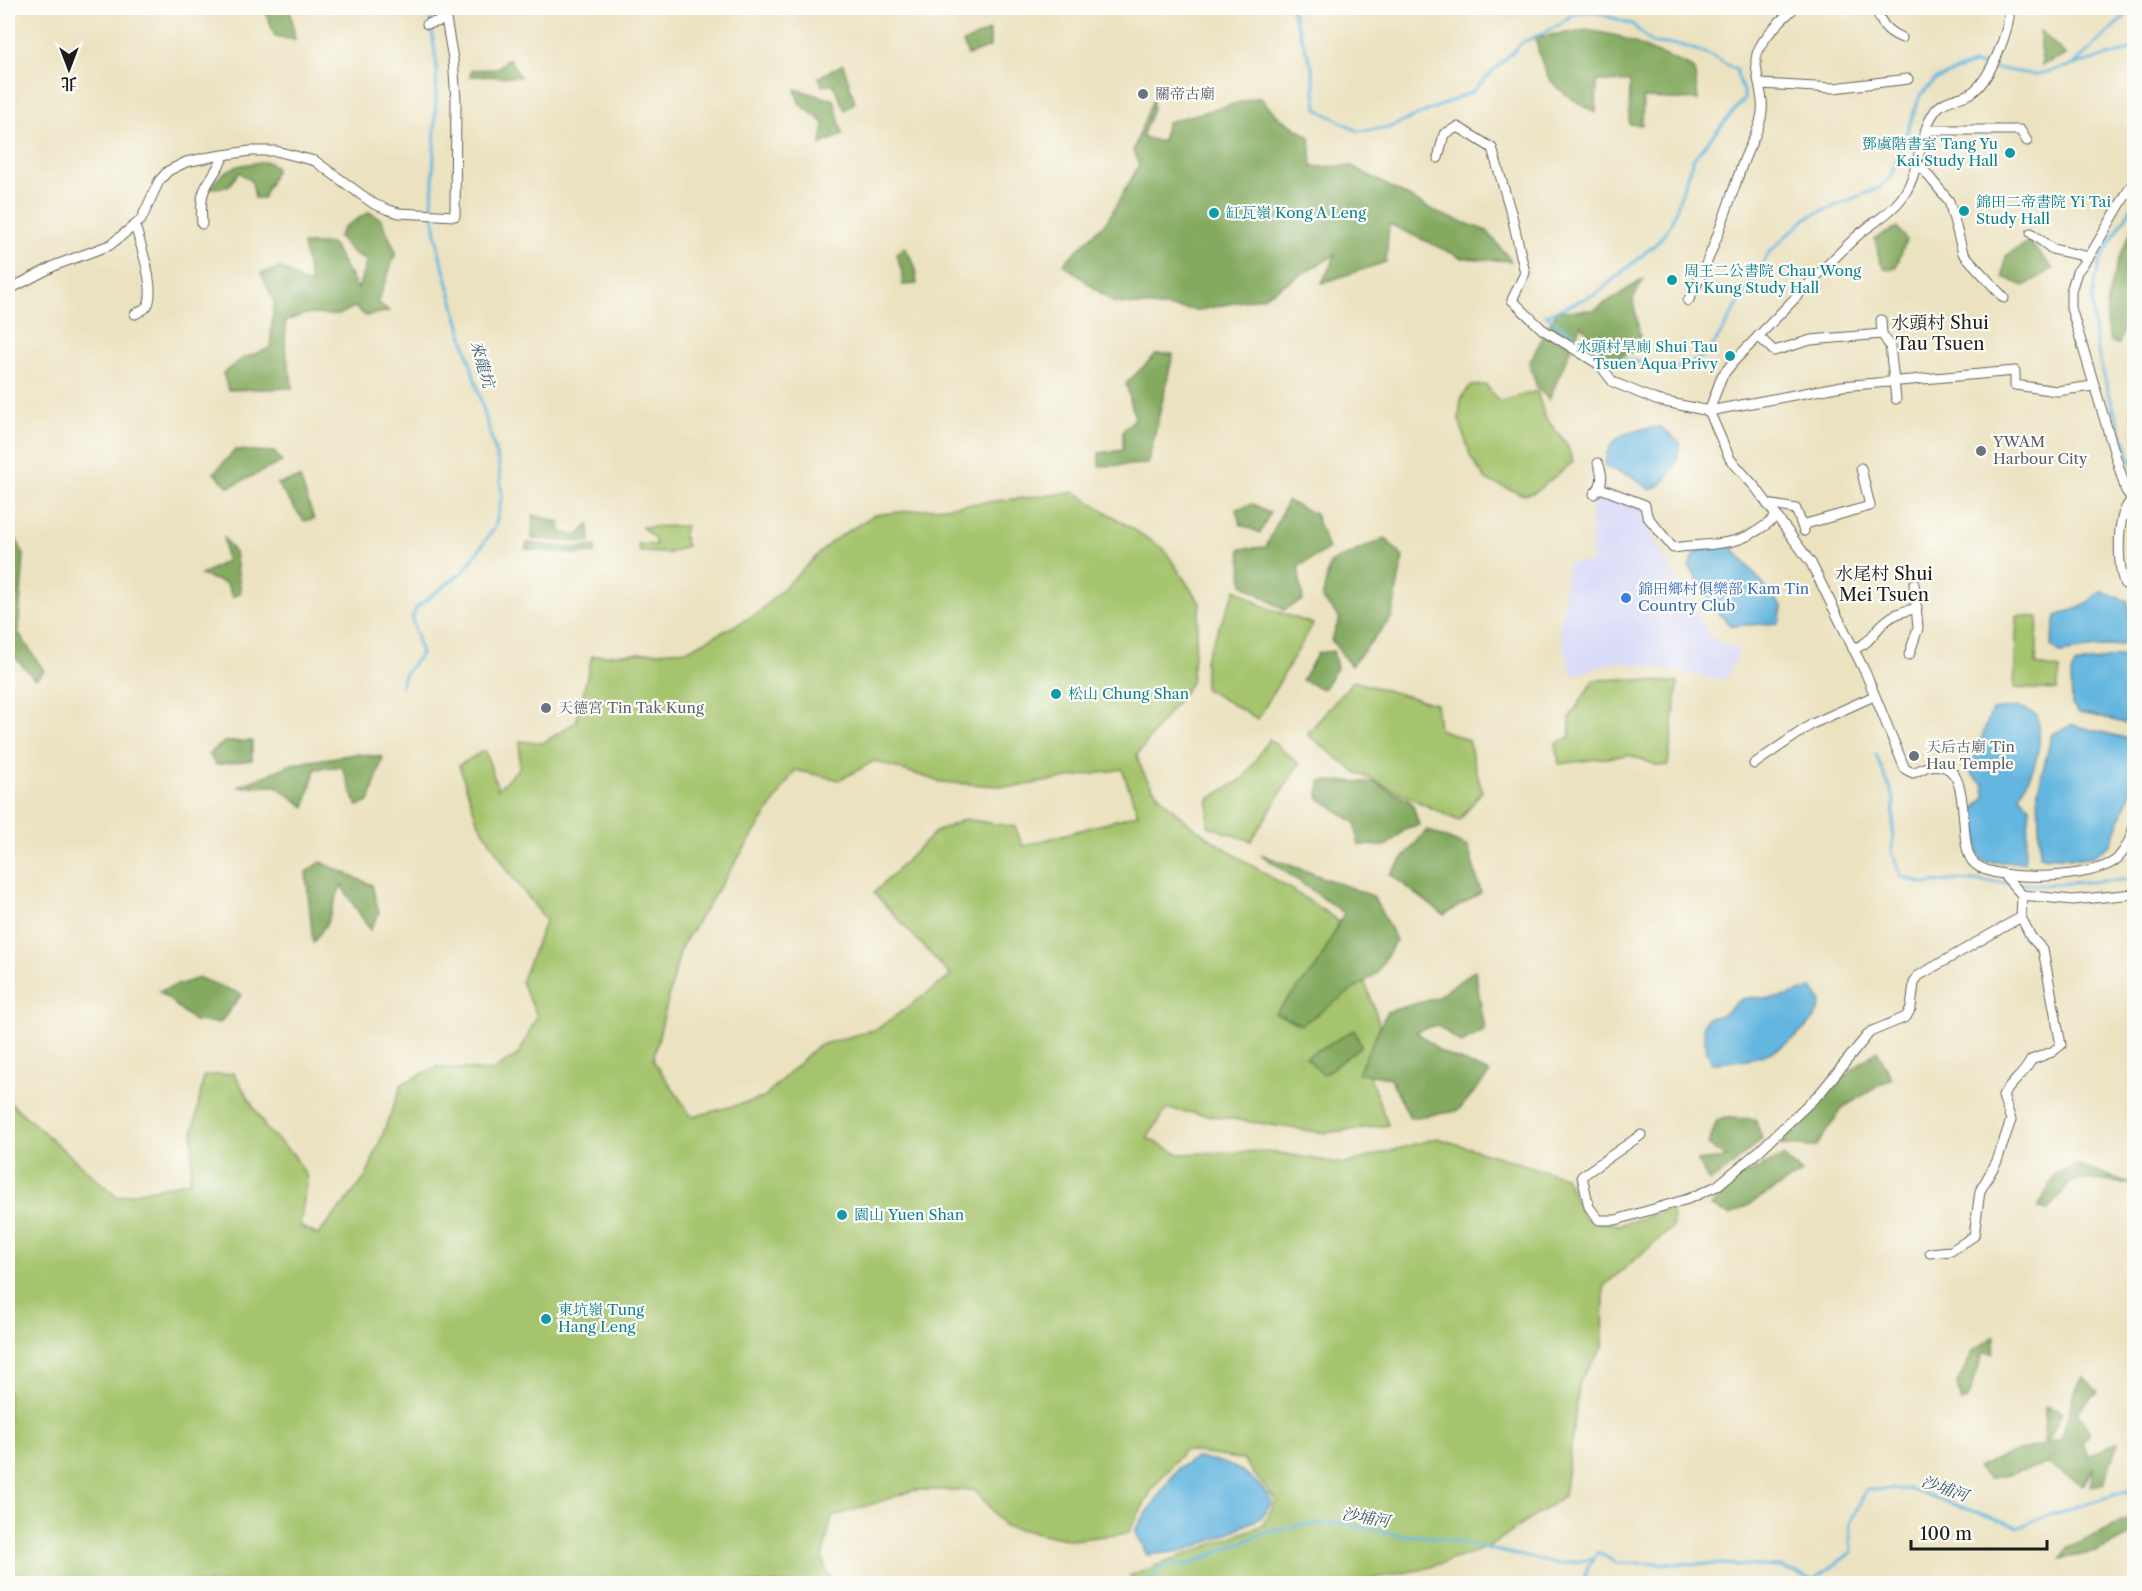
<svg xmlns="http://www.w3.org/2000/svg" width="2142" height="1591" viewBox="0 0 2142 1591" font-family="'Libre Caslon Text','Noto Serif TC',serif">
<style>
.built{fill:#d6d8f8}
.green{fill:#a5c46d;stroke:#607044;stroke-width:1.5;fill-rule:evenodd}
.forest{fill:#84aa60;stroke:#50633e;stroke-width:1.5}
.water{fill:#63b6df;stroke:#40697e;stroke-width:1.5}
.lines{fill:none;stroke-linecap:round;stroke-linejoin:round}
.stream{stroke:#63b6df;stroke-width:3}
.minor-casing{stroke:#646155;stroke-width:11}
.minor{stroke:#fff;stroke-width:9}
.worship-dot{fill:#6b7280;stroke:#fdfcf7;stroke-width:2}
.culture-dot{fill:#0f9aa8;stroke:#fdfcf7;stroke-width:2}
.shop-dot{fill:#3f7fe0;stroke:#fdfcf7;stroke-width:2}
.labels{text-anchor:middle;stroke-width:4.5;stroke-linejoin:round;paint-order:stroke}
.worship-label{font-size:15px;fill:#5b616d;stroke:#fdfcf7;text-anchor:start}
.culture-label{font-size:15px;fill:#0d838f;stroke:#fdfcf7;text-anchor:start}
.shop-label{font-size:15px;fill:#366cbe;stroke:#fdfcf7;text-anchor:start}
.water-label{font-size:16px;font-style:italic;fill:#385a6a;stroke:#fdfcf7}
.quarter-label{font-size:18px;fill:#1c1c1c;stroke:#fdfcf7}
</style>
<rect width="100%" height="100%" fill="#fdfcf7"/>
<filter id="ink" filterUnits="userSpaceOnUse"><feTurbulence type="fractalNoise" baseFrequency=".0167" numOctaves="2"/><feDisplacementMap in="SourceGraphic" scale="12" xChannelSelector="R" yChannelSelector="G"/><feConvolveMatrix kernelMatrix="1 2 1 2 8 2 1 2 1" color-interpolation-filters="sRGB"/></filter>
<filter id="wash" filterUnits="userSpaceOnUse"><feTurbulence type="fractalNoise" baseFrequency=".008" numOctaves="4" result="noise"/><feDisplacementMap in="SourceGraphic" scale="24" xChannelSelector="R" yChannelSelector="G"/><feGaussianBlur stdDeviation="1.35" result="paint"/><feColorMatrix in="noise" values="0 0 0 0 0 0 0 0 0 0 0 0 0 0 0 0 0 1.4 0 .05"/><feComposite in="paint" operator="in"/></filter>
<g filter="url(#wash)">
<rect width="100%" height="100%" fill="#ebe2c0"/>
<path class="built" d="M1601,492L1642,508L1649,531L1711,638L1739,649L1726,680L1617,661L1572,676L1560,632L1567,563L1592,562L1591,504Z"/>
<g class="green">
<path d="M1486,385L1499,402L1537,391L1544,416L1566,443L1573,462L1535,492L1524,495L1486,480L1471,458L1459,419L1461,399L1470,386Z"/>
<path d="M1075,492L1164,549L1200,603L1191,683L1137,755C1150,823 1289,879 1340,923C1345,928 1378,1015 1379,1025C1381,1038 1368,1052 1367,1064C1367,1074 1384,1113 1388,1125L1324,1133L1167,1109L1147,1138L1179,1154L1267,1151L1344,1164L1437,1138L1565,1177L1584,1218L1619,1225L1672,1209L1673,1227L1604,1286L1603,1348L1580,1380L1564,1496L1487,1548L1424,1569L1343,1584L1135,1583L1129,1576L1263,1525L1276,1501L1243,1460L1184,1450L1153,1488L1128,1533L1071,1540L1004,1526L976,1490H915L832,1517L822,1559L832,1583H8V1101L117,1197L190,1181L193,1133L204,1076L234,1073L267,1130L293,1154L307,1177L300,1226L318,1235L366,1177L402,1084L436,1067L492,1071L519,1054L537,1016L521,982L546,920L510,874L477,820L459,765L485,750L498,789L519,768L520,741L543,743L576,722L592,656L688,650L757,614L832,541L874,515ZM874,761L941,782L1014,787L1122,769L1138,814L1023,846L1015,827L965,819L934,833L874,893L951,976L877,1029L817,1046L763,1098L692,1117L653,1060L681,947L795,770L840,780Z"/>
<path d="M686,526L683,534L687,546L669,553L640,552L638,544L656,545L654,538L642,527Z"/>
<path d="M1236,589L1262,606L1313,624L1258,719L1205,689V659Z"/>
<path d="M2017,616L2038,617L2036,665L2060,669L2057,690L2014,688Z"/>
<path d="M1625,679L1678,683L1668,765L1659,766L1629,755L1559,764L1556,743L1570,737V717L1594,680Z"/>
<path d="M1353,681L1436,704L1439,729L1468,740L1482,791L1459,821L1354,771L1307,734Z"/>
<path d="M1269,739L1299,764L1251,841L1208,826L1209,799L1244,778Z"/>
</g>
<g class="forest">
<path d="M264,8H290L295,40L275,36Z"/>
<path d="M990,30V47L968,55L963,43Z"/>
<path d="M1588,30L1618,36L1694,68L1698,100L1643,98L1642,125L1629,124L1630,82L1597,81L1596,113C1553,87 1547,88 1535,37Z"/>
<path d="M2040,31L2066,55L2042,65Z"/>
<path d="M509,58L520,77L470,76L472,70L496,69Z"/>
<path d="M843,64L855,102L845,110L833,84L822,86L819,77Z"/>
<path d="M795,89L834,100L843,135L821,144L824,123L799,103Z"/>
<path d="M1259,97L1280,118L1310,137L1312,167L1352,166L1438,213L1487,231L1511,261L1462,258L1389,224L1386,262L1322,283L1336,254L1263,297L1199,310L1114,303L1063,264L1107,221L1139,165L1133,150L1153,99V109L1142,137L1162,142L1167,122Z"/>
<path d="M269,162L276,169L263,198H255L252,182L239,172L228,187L211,188C223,165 246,163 269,162Z"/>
<path d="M369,212L381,219L396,252L378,302L389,311L366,316L354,307L339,315L305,314L286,321L285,347L293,388L228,390L223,373L242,359L270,348L274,301L261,273L282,268L301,281L311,284L303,244H332L358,289L367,260L354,254L338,237L344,227Z"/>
<path d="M2134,226V280L2119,345L2110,341C2100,301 2116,261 2134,226Z"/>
<path d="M1897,227L1906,240L1896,267L1886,270L1880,262L1875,239Z"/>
<path d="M2029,241L2053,269L2024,286L2003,277L2006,256Z"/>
<path d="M905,247L915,266L917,284L902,285V272L896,254Z"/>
<path d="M1644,279L1633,299L1642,347L1609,361L1581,324L1549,400L1537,387L1529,363L1557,311L1594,310Z"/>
<path d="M1156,354H1173L1148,464L1099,466V453L1123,450V431L1135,418L1126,384Z"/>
<path d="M235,450L274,452L282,462L229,487L214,473Z"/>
<path d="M300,478L314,519L304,521L277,484Z"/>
<path d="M1287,501L1315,514L1328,549L1298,567L1303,600L1284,610L1243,584L1240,549L1266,547Z"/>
<path d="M1253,504L1270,513L1260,533L1240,524L1236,509Z"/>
<path d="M533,515L560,522L561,532L578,536L589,524L590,542L532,539Z"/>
<path d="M8,523L24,555L18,632L44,671L35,679L8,650Z"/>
<path d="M224,538L235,553L241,592L232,597L227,584L201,575L226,561Z"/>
<path d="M1385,538L1403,557L1392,617L1351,666L1331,640L1340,618L1322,599L1330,563Z"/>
<path d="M527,543L571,548L595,546V553L574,554L525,549Z"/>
<path d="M1333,651L1337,668L1323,689L1302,680L1318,653Z"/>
<path d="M252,741V760L216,765L209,754L224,742Z"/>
<path d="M355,754L383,757L369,802L357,806L342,767L315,769L305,807L276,786L238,787L292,764Z"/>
<path d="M1320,781L1375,782L1412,803L1419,825L1407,828L1386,846L1359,845L1355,823L1319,798Z"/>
<path d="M1427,830L1468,847L1481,893L1444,915L1390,874Z"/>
<path d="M1260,854L1373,896L1396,940L1376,974L1301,1025L1275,1013L1316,968L1344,913Z"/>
<path d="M321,862L372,885L379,913L370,930L341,885L327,923L313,943L306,872Z"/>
<path d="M1475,970L1485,1030L1461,1043L1437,1025L1416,1031L1441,1052L1490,1073L1458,1111L1410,1118L1390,1078L1358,1073L1387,1012L1436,998Z"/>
<path d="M199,978L242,994L220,1023L194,1021L159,991Z"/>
<path d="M1354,1030L1361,1046L1323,1075L1306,1057Z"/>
<path d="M1877,1051L1892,1078L1842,1108L1816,1147L1780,1145L1828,1088Z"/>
<path d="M1727,1118L1755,1119L1762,1139L1726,1171L1709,1181L1697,1161L1727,1158L1708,1145L1717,1120Z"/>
<path d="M1783,1156L1802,1173L1731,1215L1711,1207L1731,1181Z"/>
<path d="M2075,1165L2134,1184V1185L2089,1179L2071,1182L2048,1210L2038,1208L2056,1174Z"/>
<path d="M1995,1336L1993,1353H1983L1968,1400L1961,1402L1957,1383L1974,1350Z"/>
<path d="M2083,1376L2098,1392L2077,1411L2090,1433L2081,1442L2088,1456L2118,1442L2104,1483L2090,1487L2093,1468L2083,1485L2048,1464L1989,1479L1977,1468L2018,1451L2044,1445L2045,1406L2062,1412L2048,1442L2061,1440L2074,1393Z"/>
<path d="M2134,1516V1533L2096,1552L2061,1559L2068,1548Z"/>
</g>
<g class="water">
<path d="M1661,427L1680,443C1679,461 1668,485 1650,490L1633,477L1605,467C1606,433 1632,430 1661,427Z"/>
<path d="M1731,546L1782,607L1779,623L1731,626L1718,612L1689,566L1697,551Z"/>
<path d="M2102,591L2128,601L2131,643L2060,653L2051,646L2056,616L2081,607Z"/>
<path d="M2130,654L2134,663V725L2078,712L2072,705L2071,674L2075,665Z"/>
<path d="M2020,707L2037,715C2044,745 2035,769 2020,795L2030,808L2024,862H1985L1979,856L1973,811L1985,797L1984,785L1969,772L1992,710Z"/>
<path d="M2072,725L2134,740V782L2111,844L2094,856L2078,858L2040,856L2038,790L2052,734Z"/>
<path d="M1812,988L1821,1001C1819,1020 1791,1043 1773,1051C1760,1058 1727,1063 1712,1063L1707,1052L1703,1026L1707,1018C1733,1017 1729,1001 1747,998C1756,996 1766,1000 1775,998C1787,997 1800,992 1812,988Z"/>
<path d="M1196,1458C1229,1460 1255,1474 1272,1502L1262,1517L1218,1538L1182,1551L1147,1555L1135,1530L1178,1468Z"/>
</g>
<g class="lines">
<g class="stream">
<path d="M1291,8L1312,67L1317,109L1358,131L1388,128L1472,92L1523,42L1556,27L1572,15L1591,11L1632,24L1652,43L1681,45L1710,55L1736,70L1745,98L1693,159L1671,224L1658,242L1596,294L1546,315"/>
<path d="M2073,65L2134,8"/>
<path d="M2134,204C2122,224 2106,245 2098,268C2078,328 2117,412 2134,470"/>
<path d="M1546,315L1600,355L1676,369L1704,356L1715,343L1769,253L1785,237L1808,217L1879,188L1890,178L1920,96L1936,79L1973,64L2035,75L2134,49"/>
<path d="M401,686L404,675L421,654L412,618L417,607L464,571L495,527L502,497L499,465L439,252L432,208L437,69L429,8"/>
<path d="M1876,755L1894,798L1892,852L1901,876L1924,884L1958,880L2009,883"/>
<path d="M2016,884L2041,885L2134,879"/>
<path d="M1146,1584L1162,1567L1190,1564L1262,1534L1301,1525L1343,1523L1397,1535L1434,1537L1559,1564L1593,1559"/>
<path d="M1582,1584L1588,1567L1598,1552L1616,1563L1721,1564L1781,1567L1814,1580L1852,1552L1850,1523L1866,1490L1909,1489L2020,1527L2037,1519L2134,1489"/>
</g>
</g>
</g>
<g filter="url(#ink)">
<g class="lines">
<defs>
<g id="minor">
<path d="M1876,8C1881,24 1886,31 1902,38"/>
<path d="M2009,8C2012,26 1989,83 1971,93C1959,100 1945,98 1935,111C1917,137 1921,173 1901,199C1889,215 1870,224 1856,237C1814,277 1775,320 1734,361L1722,376L1709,411L1730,459L1756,488L1811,563L1866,674L1905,769L1913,773C1919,771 1924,767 1930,766C1979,758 1953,847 1975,864C1997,883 2095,879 2117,859C2126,850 2131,838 2134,827"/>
<path d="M427,24L446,20"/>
<path d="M1760,84L1834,88L1908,79"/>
<path d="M1927,130H2020L2027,141"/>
<path d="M1438,158L1444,134L1458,127L1492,148L1512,216L1525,273L1512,300L1542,329L1600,365L1613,382L1656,400L1709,411L1842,386L2015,371V385L2057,391L2093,386"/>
<path d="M1918,163L1949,201L1963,253L2004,298"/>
<path d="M2134,181L2092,252L2077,272L2071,291V308L2126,491L2134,501"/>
<path d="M202,224C199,182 208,189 224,156"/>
<path d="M2031,233L2052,249L2089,257"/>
<path d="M8,290L56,265L110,245L141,220L159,181L168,171L186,162L210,157L250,151H276L315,161L374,204L389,210L399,213L455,216L456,100L453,59L444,8"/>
<path d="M1688,301C1714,254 1726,209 1744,160C1749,146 1758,133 1761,118C1766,98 1755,78 1756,59C1758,40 1782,20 1794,8"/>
<path d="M135,314C139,312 144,310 147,306C157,292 140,242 135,226"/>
<path d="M1881,320L1882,334L1890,346L1896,399"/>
<path d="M1758,336L1774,351L1811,340L1882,334"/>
<path d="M2132,420L2134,428"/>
<path d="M1600,488L1645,505L1647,516L1673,548C1718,542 1740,549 1777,516"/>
<path d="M1594,494C1604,484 1603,475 1598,463"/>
<path d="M2132,500C2115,514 2118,563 2124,583L2134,591"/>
<path d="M1767,504L1796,509L1804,531"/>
<path d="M1802,525L1870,506L1861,468"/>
<path d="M1853,649C1873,642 1871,633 1886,621C1895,613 1906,611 1917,608"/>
<path d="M1909,655L1918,628L1914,584"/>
<path d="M1754,764L1812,724L1874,696"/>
<path d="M2022,895L2073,900L2134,894"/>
<path d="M1641,1135L1582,1176L1589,1207L1599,1220H1616L1688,1199L1717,1186L1760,1150L1821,1092L1870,1032L1906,1017L1911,1008L1914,983L1918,976L2021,917"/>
<path d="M1930,1253L1951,1251L1974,1236L1980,1191L1997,1161L2011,1120L2003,1096C2011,1082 2024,1075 2031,1060L2052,1052L2061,1045L2043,950L2031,937L2021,917L2022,895L2005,876"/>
</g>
</defs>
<use href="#minor" class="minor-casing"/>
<use href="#minor" class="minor"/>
</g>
</g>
<g class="worship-dot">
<circle cx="1143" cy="94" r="6"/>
<circle cx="1981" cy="451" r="6"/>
<circle cx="546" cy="708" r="6"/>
<circle cx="1914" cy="756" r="6"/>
</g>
<g class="culture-dot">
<circle cx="2010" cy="153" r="6"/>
<circle cx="1964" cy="211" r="6"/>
<circle cx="1214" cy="213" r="6"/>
<circle cx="1672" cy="280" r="6"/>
<circle cx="1730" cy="356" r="6"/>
<circle cx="1056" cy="694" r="6"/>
<circle cx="842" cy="1215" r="6"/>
<circle cx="546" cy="1319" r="6"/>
</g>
<circle class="shop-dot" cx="1626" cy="598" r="6"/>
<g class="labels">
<g class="worship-label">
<text x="1155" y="99">關帝古廟</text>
<text x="1993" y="447">YWAM<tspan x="1993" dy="17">Harbour City</tspan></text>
<text x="558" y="713">天德宮 Tin Tak Kung</text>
<text x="1926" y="752">天后古廟 Tin<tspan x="1926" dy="17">Hau Temple</tspan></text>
</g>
<g class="culture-label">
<text x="1998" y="149" text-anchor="end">鄧虞階書室 Tang Yu<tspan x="1998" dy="17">Kai Study Hall</tspan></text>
<text x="1976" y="207">錦田二帝書院 Yi Tai<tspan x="1976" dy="17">Study Hall</tspan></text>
<text x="1226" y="218">缸瓦嶺 Kong A Leng</text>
<text x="1684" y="276">周王二公書院 Chau Wong<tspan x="1684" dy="17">Yi Kung Study Hall</tspan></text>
<text x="1718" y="352" text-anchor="end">水頭村旱廁 Shui Tau<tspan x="1718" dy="17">Tsuen Aqua Privy</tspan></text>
<text x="1068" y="699">松山 Chung Shan</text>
<text x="854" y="1220">園山 Yuen Shan</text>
<text x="558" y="1315">東坑嶺 Tung<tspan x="558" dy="17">Hang Leng</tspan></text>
</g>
<g class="shop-label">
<text x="1638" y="594">錦田鄉村俱樂部 Kam Tin<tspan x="1638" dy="17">Country Club</tspan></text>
</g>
<g class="water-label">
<text transform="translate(483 364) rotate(74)" y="6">來龍坑</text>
<text transform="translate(1945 1488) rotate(19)" y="6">沙埔河</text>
<text transform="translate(1366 1517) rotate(10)" y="6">沙埔河</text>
</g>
<g class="quarter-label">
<text x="1940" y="329">水頭村 Shui<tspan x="1940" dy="21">Tau Tsuen</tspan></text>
<text x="1884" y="580">水尾村 Shui<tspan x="1884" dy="21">Mei Tsuen</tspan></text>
</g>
</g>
<rect width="2142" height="1591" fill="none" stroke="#fdfcf7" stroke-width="30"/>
<g transform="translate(69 69) rotate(180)" stroke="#fdfcf7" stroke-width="4.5" paint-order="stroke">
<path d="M0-4.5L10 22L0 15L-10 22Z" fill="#1c1c1c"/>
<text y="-9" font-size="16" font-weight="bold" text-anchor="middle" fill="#1c1c1c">北</text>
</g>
<path d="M1911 1540v9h136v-9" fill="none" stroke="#1c1c1c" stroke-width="3"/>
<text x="1920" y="1540" font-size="18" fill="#1c1c1c" stroke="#fdfcf7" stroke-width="4.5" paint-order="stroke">100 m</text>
</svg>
